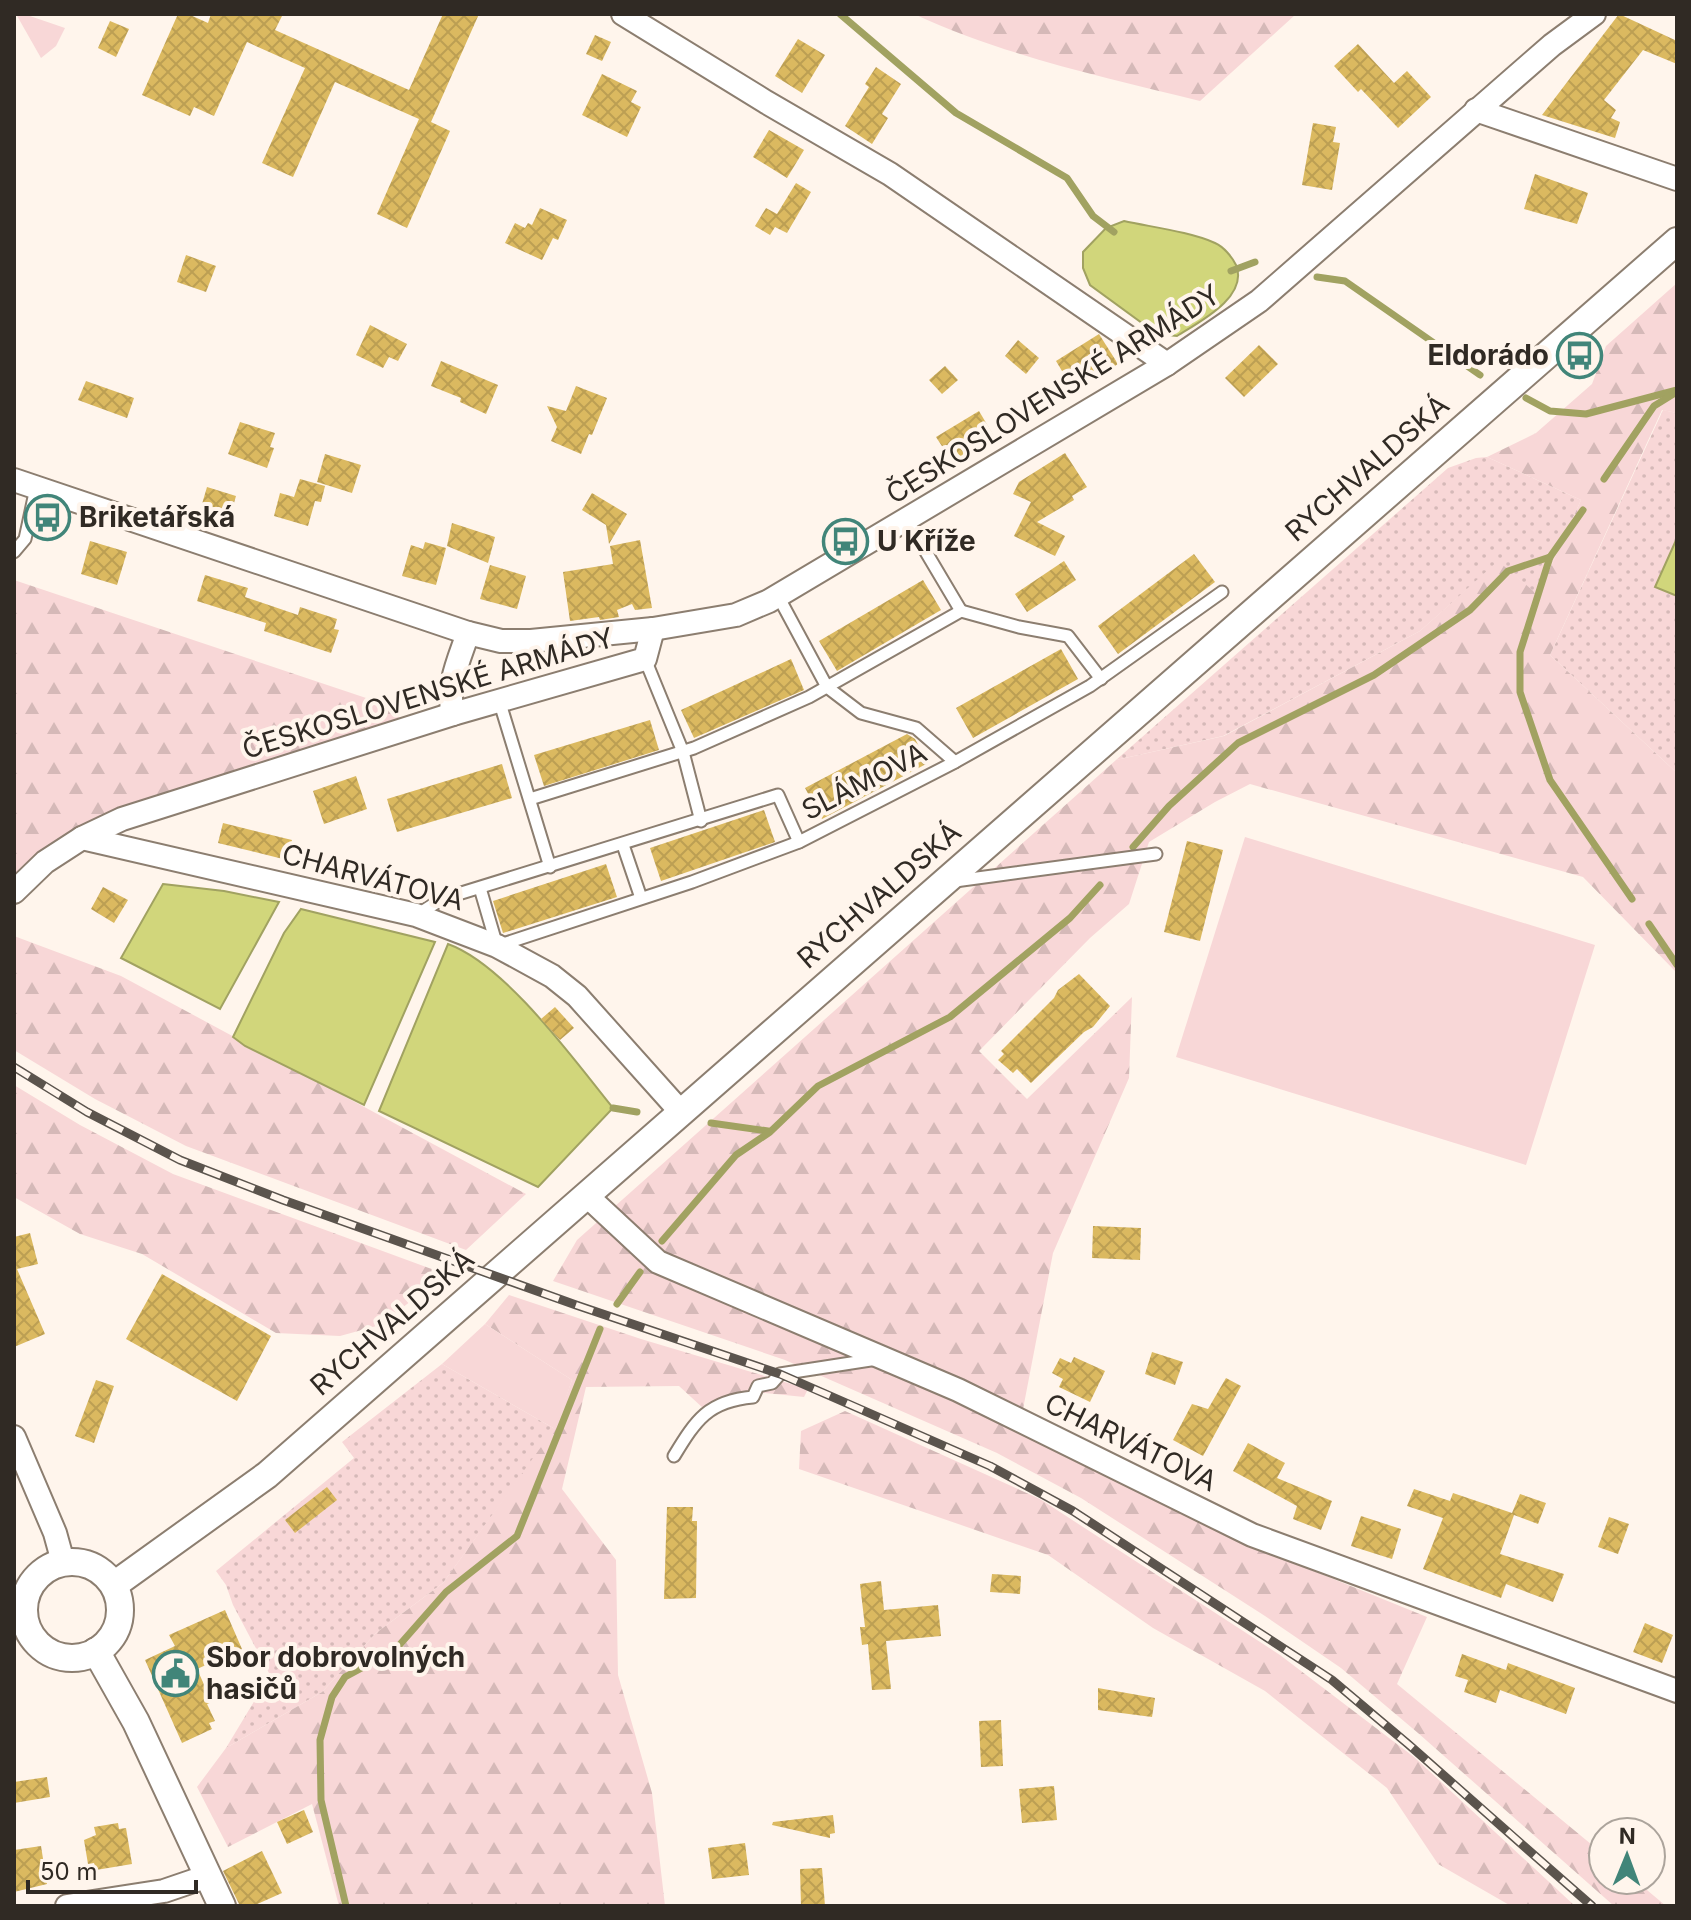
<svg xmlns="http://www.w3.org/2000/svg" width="1691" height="1920" viewBox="0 0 1691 1920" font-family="Inter,sans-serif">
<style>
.grass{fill:url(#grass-dots)}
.forest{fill:url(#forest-firs)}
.pitch{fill:#f8d7d7}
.water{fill:#d1d67b;stroke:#a1a261;stroke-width:2}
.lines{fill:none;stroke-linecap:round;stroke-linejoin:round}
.stream{stroke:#a1a261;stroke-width:7}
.building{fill:url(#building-cross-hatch)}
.service-casing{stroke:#8c7e70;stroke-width:15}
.minor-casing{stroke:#8c7e70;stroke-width:26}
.tertiary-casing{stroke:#8c7e70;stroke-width:30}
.service{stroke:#fff;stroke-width:11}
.minor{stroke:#fff;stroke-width:22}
.tertiary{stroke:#fff;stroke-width:26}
.rail-casing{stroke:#5b544d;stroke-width:9}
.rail{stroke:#fff5ec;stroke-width:6;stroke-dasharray:18;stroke-linecap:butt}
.labels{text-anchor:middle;stroke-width:8;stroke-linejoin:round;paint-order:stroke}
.poi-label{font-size:28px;font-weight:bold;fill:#302a24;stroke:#fff5ec;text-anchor:start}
.street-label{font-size:28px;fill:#302a24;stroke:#fff5ec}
</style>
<defs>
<pattern id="grass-dots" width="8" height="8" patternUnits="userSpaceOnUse" patternTransform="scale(2)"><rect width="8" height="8" fill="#f8d7d7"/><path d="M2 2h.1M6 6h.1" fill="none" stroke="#d5b9b8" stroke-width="1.8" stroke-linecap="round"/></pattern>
<pattern id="forest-firs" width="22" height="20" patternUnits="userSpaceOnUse" patternTransform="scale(2)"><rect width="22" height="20" fill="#f8d7d7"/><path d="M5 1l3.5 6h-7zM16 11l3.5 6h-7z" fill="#d5b9b8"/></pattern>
<pattern id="building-cross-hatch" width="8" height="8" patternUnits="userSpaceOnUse" patternTransform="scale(2)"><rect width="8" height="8" fill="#dbb960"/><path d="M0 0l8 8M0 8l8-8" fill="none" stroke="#bc9f53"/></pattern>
</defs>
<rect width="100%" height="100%" fill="#fff5ec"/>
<g class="grass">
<path d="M1663,410L1677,413V773L1550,655Z"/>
<path d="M1487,457L1581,500L1538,595L1498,562L1420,631L1223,736L1116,760L1448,468L1476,458Z"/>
<path d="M442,1364L555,1429L443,1583L376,1633L322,1692L226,1748L270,1675L233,1605L226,1585L216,1571L354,1458L342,1442Z"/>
</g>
<g class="forest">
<path d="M914,14H1290L1295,15L1200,101C1103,77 1005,56 914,14Z"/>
<path d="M1677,283V413L1662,410L1550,655L1677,773V973L1583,877L1250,784L1215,802L1149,842L1129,904L1090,938L979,1051L1027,1099L1132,997L1129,1078L1053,1253L1019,1430L1252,1546L1427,1617L1397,1684L1603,1854V1880H1635L1666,1906H1614L1418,1733L1341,1668L1265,1616L1081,1498L997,1453L785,1360L553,1281L577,1240L1116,760L1224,736L1420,631L1498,561L1538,595L1581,500L1487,457L1536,433L1592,384L1606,346Z"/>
<path d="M14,580L396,708L400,722L98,818L57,842L14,880Z"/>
<path d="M14,936L121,976L526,1194L466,1250L186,1146L95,1099L14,1050Z"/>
<path d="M14,1085L80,1125L173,1174L437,1271L411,1301L380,1325L340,1336L276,1333L142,1254L80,1234L14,1197Z"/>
<path d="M509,1295L641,1339L808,1389L804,1397L765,1393L731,1395L703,1408L679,1386L586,1387L562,1489L616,1560L618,1675L652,1793L665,1906H339L312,1804L228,1847L197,1787L226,1748L322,1692L376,1633L443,1583L554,1429L572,1380L485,1324Z"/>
<path d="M845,1411L1040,1499L1280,1655L1414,1757L1575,1906H1511L1438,1864L1387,1788L1265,1691L1153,1628L1048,1555L799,1469L801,1431Z"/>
</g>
<g class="pitch">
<path d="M16,14H24L65,28L56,46L41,58Z"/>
<path d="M1245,837L1595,945L1526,1165L1176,1057Z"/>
<path d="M485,1324L572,1380L555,1429L442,1364Z"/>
</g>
<g class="water">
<path d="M1124,221C1151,227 1191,232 1215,243C1224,247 1232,257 1236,265C1249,297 1199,322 1177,336L1157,334L1090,285L1083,268V252L1106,228Z"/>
<path d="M1677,538V596L1655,587Z"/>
<path d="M163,884L224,891L279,902L220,1009L121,958Z"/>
<path d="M301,909L435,942L364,1105L245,1046L233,1037L284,933Z"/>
<path d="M448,944C506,965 574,1060 613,1108L538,1187L379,1111Z"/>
</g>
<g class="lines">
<g class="stream">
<path d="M840,14L956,113L1067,178L1093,216L1114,232"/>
<path d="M1231,271L1255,262"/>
<path d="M1317,277L1345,281L1480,375"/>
<path d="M1526,398L1550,411L1586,414L1677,390"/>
<path d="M1604,479L1654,406L1675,393"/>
<path d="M1583,510L1550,557L1520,652V692L1550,780L1632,899"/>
<path d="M1133,847L1169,806L1238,743L1374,675L1470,610L1508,571L1550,557"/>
<path d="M1649,924L1677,965"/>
<path d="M613,1108L637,1112"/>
<path d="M711,1123L768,1131"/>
<path d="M662,1241L736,1155L770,1132L818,1086L950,1017L1070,918L1100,885"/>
<path d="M617,1304L640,1272"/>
<path d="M346,1906L321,1800L320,1740L332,1697L345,1677L395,1650L446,1592L517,1536L600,1329"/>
</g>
</g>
<g class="building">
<path d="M178,14H188L208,23L211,14H283L275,30L409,90L443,14H479L431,122L450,131L407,228L377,214L419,119L335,82L293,177L262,163L305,68L247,42L214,116L194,107L190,116L142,95Z"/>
<path d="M1619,14L1677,41V64L1643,50L1604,100L1616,110L1611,118L1620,122L1615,138L1542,115Z"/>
<path d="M110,21L129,29L116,57L98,48Z"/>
<path d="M595,35L611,42L602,61L586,54Z"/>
<path d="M798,39L825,55L802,93L775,76Z"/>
<path d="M1358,44L1394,83L1407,71L1431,97L1398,128L1361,89L1358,92L1334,66Z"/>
<path d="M876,67L901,84L882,114L888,118L872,144L845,126L869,87L865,84Z"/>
<path d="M602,74L637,91L631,102L641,107L627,137L582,115Z"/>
<path d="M1313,123L1336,127L1333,142L1340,143L1332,190L1302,185Z"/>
<path d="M769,130L804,150L787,178L753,157Z"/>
<path d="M1535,174L1588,193L1577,224L1524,209Z"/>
<path d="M796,183L811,192L787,233L775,227L770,235L755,226L766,208L777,214Z"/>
<path d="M540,208L567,220L558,240L553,238L542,260L505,243L515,223L525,228L528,223L532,225Z"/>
<path d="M186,255L216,266L206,292L177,282Z"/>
<path d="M370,325L407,344L398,361L389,357L383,368L356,355Z"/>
<path d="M1099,334L1118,364L1074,391L1056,361Z"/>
<path d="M1018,340L1039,358L1026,374L1005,356Z"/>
<path d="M1259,345L1278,364L1244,397L1225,378Z"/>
<path d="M441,361L498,385L486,414L460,402L461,398L431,386Z"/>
<path d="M945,366L958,380L942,394L929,380Z"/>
<path d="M86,381L134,398L127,418L78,400Z"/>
<path d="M576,386L607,398L592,435L589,434L581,454L551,441L557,427L547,406L566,411Z"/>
<path d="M979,411L995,438L953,463L936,437Z"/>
<path d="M240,422L275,433L270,447L274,448L267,468L228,454Z"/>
<path d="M1065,453L1087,487L1072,496L1074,500L1037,522L1065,536L1055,556L1014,536L1031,502L1013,494L1019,482Z"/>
<path d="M325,454L361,465L352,493L317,482Z"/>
<path d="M300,479L325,486L321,502L315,501L308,526L274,516L280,493L294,497Z"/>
<path d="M207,487L236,496L228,524L199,514Z"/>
<path d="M592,493L627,514L609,544L606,525L582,510Z"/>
<path d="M452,523L495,537L488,563L447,546Z"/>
<path d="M640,540L652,608L635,610L632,604L617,610L619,617L600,620L599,617L570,621L563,572L613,564L610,546Z"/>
<path d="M90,541L127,552L117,585L81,574Z"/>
<path d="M425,542L446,548L436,585L402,576L411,545L423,549Z"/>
<path d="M1194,554L1215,582L1118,654L1098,626Z"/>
<path d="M1064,561L1076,580L1027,612L1015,594Z"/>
<path d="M490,565L526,576L517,609L480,599Z"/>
<path d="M205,575L248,588L245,597L298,615L300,607L337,619L334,629L339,630L331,653L264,631L266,623L197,601Z"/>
<path d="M923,580L941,610L837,671L819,641Z"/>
<path d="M1061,649L1078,679L973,738L956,708Z"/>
<path d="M791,659L804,690L694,738L681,710Z"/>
<path d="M650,720L659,750L544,786L534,755Z"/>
<path d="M907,734L915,739L928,763L822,819L805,788Z"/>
<path d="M502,764L512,798L397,832L387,799Z"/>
<path d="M356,776L367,809L324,824L313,791Z"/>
<path d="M764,810L775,842L661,881L650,848Z"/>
<path d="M223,823L292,840L287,860L218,843Z"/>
<path d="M1187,841L1223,850L1200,941L1164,932Z"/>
<path d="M606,864L617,897L503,933L493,901Z"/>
<path d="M103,887L128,900L114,923L91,909Z"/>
<path d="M1079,974L1110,1006L1093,1027L1084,1032L1031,1083L1017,1069L1013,1073L998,1060L1004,1054L1001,1051L1054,998L1058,990Z"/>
<path d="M555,1007L574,1028L560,1040L541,1019Z"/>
<path d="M1093,1226L1141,1228L1140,1260L1092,1258Z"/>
<path d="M30,1233L38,1264L17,1269L45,1334L14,1347V1237Z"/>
<path d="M162,1274L271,1336L237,1401L126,1339Z"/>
<path d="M1152,1352L1183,1362L1175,1385L1145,1374Z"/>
<path d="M1074,1357L1105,1371L1090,1402L1059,1387L1063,1379L1052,1373L1060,1358L1071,1363Z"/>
<path d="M1226,1378L1241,1386L1203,1456L1173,1440L1192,1404L1208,1409Z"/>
<path d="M96,1380L114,1386L94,1443L75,1436Z"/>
<path d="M1248,1443L1285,1463L1277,1478L1332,1501L1321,1530L1293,1519L1297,1506L1233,1471Z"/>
<path d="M327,1487L337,1500L295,1533L285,1520Z"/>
<path d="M1414,1489L1450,1501L1453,1493L1512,1513L1520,1494L1546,1503L1538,1524L1514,1515L1500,1554L1564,1574L1553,1602L1506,1584L1501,1598L1423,1569L1443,1518L1407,1506Z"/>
<path d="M667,1507H693L692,1521H697L696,1598L664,1599Z"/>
<path d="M1361,1516L1401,1529L1392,1559L1351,1546Z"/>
<path d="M1609,1517L1629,1524L1618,1554L1598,1547Z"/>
<path d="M992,1574L1021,1576L1020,1594L990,1592Z"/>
<path d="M881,1581L884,1610L938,1605L941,1636L886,1641L891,1689L872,1690L868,1644L862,1645L860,1627H865L860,1584Z"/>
<path d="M225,1610L242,1649L197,1669L212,1702L207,1704L215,1721L209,1723L212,1729L182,1743L145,1660L175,1646L169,1635Z"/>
<path d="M1645,1623L1673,1635L1662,1663L1633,1652Z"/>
<path d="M1462,1654L1506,1670L1508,1663L1575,1688L1566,1714L1500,1690L1496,1703L1464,1692L1468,1680L1455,1676Z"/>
<path d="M1098,1688L1155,1698L1152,1717L1098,1710Z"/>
<path d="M1001,1720L1003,1766L981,1767L979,1721Z"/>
<path d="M47,1777L50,1797L14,1803V1782Z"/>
<path d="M1054,1786L1057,1820L1022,1823L1019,1789Z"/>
<path d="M304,1810L313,1832L287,1844L277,1822Z"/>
<path d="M833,1815L835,1833L830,1834V1838L772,1825L773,1822Z"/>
<path d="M118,1823L119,1829L126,1828L132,1864L96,1870L94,1863L88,1864L84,1840L96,1835L94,1827Z"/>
<path d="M745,1843L749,1875L712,1879L708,1848Z"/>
<path d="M41,1846L47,1884L14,1892V1850Z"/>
<path d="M262,1851L282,1893L253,1906H240L223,1871Z"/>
<path d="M822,1868L825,1906H801L800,1869Z"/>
</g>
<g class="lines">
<defs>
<g id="service">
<path d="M14,552L25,539L36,488"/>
<path d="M778,596L827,687L861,713L916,728L955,762"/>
<path d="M961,611L1019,627L1068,636L1101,679"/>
<path d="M645,659L683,752L701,821"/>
<path d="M499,700L550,867"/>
<path d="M530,799L694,748L809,697L961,611L907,520"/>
<path d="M623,845L641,898"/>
<path d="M955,881L1156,854"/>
<path d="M480,888L497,946L692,882L799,842L955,762L1090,686L1222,592"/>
<path d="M417,915L442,899L778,795L799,842"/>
<path d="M674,1456C696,1420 708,1401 753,1397L758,1386L772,1383L780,1374L877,1359"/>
</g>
<g id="minor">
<path d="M623,14L766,102L890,174L1167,364"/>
<path d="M1476,110L1677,179"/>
<path d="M14,480L468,633L501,641H531L653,629L736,615L769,601L1167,364L1259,301L1552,45L1594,14"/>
<path d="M453,714C446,686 459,660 468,633"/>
<path d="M82,838L416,915L497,946L552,976L577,996L680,1111"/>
<path d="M14,892L45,862L82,838L122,819L453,714L645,659L653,629"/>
<path d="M586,1195L658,1262L958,1390L1252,1535L1677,1691"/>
<path d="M14,1437L55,1533L63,1562"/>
<path d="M67,1906L164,1891L208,1876"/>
</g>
<g id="tertiary">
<circle cx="72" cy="1610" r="48"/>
<path d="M114,1585L267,1475L1677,241"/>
<path d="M96,1651L136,1722L222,1906"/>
</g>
</defs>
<use href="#service" class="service-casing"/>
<use href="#minor" class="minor-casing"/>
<use href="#tertiary" class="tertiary-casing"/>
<use href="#service" class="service"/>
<use href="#minor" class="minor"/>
<use href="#tertiary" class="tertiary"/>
<defs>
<path id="rail" d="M14,1067L87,1112L180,1160L283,1200L576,1305L780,1374L990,1466L1073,1511L1332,1680L1408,1744L1592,1906"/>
</defs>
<use href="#rail" class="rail-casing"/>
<use href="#rail" class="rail"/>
</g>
<defs>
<symbol id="bus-ring" viewBox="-11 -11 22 22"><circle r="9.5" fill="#fff5ec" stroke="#418579" stroke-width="1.5"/><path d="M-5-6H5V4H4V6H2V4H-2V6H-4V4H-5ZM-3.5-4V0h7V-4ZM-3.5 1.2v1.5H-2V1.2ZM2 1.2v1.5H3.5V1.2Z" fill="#418579"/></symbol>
<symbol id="civic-ring" viewBox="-11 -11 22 22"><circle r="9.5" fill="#fff5ec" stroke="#418579" stroke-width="1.5"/><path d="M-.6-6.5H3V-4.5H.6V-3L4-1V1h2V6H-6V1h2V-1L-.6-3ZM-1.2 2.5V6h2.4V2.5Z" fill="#418579"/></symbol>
</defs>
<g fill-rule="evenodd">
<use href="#bus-ring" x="1554" y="330" width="51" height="51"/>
<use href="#bus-ring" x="22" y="492" width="51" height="51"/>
<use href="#bus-ring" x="820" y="516" width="51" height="51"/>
<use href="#civic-ring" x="150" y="1648" width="51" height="51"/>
</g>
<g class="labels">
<g class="poi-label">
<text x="1549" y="365" text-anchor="end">Eldorádo</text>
<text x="79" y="527">Briketářská</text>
<text x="877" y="551">U Kříže</text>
<text x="206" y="1667">Sbor dobrovolných<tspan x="206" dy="32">hasičů</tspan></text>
</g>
<g class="street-label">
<text transform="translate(1053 394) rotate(-32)" y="10">ČESKOSLOVENSKÉ ARMÁDY</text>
<text transform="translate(1367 468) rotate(-41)" y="10">RYCHVALDSKÁ</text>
<text transform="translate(428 693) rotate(-17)" y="10">ČESKOSLOVENSKÉ ARMÁDY</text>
<text transform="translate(864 781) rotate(-27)" y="10">SLÁMOVA</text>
<text transform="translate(373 877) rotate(15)" y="10">CHARVÁTOVA</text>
<text transform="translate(879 895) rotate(-41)" y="10">RYCHVALDSKÁ</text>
<text transform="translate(392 1322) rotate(-41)" y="10">RYCHVALDSKÁ</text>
<text transform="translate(1131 1442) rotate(26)" y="10">CHARVÁTOVA</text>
</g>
</g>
<rect width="1691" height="1920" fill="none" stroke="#302a24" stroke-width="32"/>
<g transform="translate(1627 1856) rotate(1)"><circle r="38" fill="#fff5ec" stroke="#aca49c" stroke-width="2"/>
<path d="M0-6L14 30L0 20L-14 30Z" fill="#418579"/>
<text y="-12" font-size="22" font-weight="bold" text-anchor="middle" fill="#302a24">N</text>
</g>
<path d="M28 1880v12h168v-12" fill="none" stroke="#302a24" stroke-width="4"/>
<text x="40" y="1880" font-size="24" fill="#302a24" stroke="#fff5ec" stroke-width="6" paint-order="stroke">50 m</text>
</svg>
